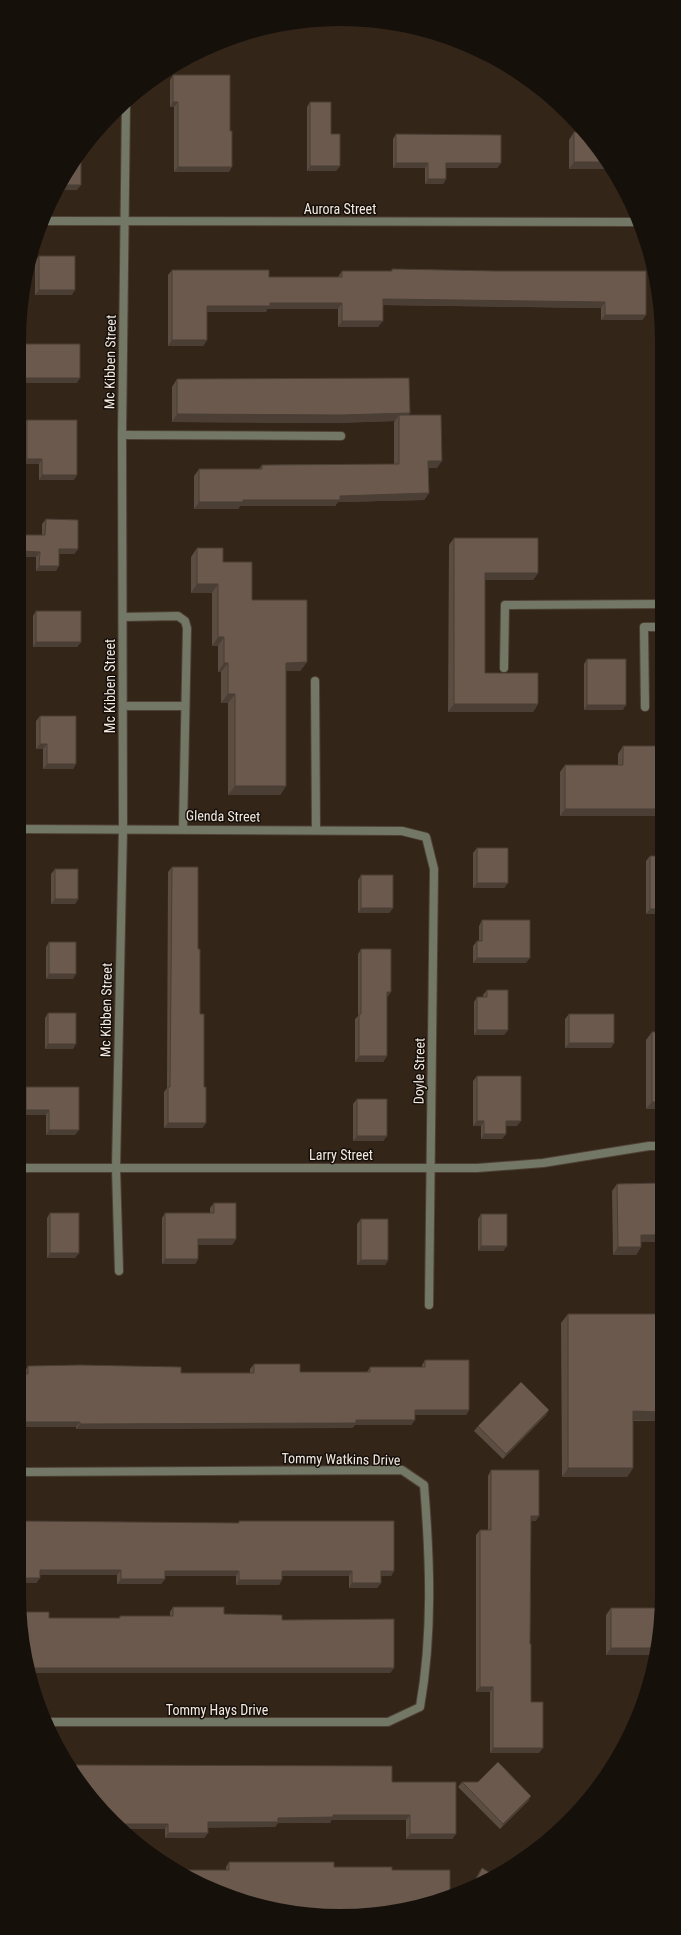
<svg xmlns="http://www.w3.org/2000/svg" width="681" height="1935" viewBox="0 0 681 1935" font-family="'Roboto Condensed',sans-serif">
<style>
.lines{fill:none;stroke-linecap:round;stroke-linejoin:round}
.lane-casing{stroke:#4f4035;stroke-width:10}
.street-casing{stroke:#4f4035;stroke-width:10}
.lane{stroke:#727865;stroke-width:8}
.street{stroke:#727865;stroke-width:8}
.wall{fill:#5b4d41}
.shaded-wall{fill:#4a3e35}
.building{fill:#6a594c;stroke:#4a3e35}
.labels{text-anchor:middle;stroke-width:3;stroke-linejoin:round;paint-order:stroke}
.street-label{font-size:14px;fill:#f3e9e1;stroke:#16100b}
</style>
<rect width="100%" height="100%" fill="#342519"/>
<g class="lines">
<defs>
<g id="lane">
<path d="M123,617L178,616L185,621L187,628L183,829"/>
<path d="M504,668L505,605L660,604"/>
<path d="M315,681L316,830"/>
<path d="M124,706H185"/>
<path d="M645,707L644,627H660"/>
</g>
<g id="street">
<path d="M44,221L636,222"/>
<path d="M122,435L341,436"/>
<path d="M19,829L402,831L426,837L434,869L429,1305"/>
<path d="M19,1168H477L543,1163L649,1146H661"/>
<path d="M119,1271L116,1168L123,828L122,435L126,101"/>
<path d="M19,1472L402,1470L424,1485C430,1559 433,1633 420,1707L388,1722H46"/>
</g>
</defs>
<use href="#lane" class="lane-casing"/>
<use href="#street" class="street-casing"/>
<use href="#lane" class="lane"/>
<use href="#street" class="street"/>
</g>
<g class="wall">
<path d="M173,75L229,172H174V107H170V80Z"/>
<path d="M310,102L331,134L340,166L336,171H307V107Z"/>
<path d="M584,131L609,169H569V140L574,132H584Z"/>
<path d="M396,134L501,163L497,168H446V179L443,184H425V168H393V139Z"/>
<path d="M39,256L72,295H35V261Z"/>
<path d="M392,269L496,271H646V315L642,320H601V308L383,305L378,327H338V309H267L266,312H207V340L203,346H168V275L172,270L269,277H338L342,271H391Z"/>
<path d="M659,302V348H655V309Z"/>
<path d="M20,344L77,383H19V345Z"/>
<path d="M177,379L410,413L408,415L437,468H428L429,493L424,500L338,502L335,506H240L238,509H194V476L199,469H259L262,465L394,464V422L395,421L334,423L172,422V387Z"/>
<path d="M27,420L74,480H39V464H23V425Z"/>
<path d="M46,519L78,549L74,554H59L56,571H36V557H19V540L22,535H42V524Z"/>
<path d="M454,538L538,573L533,580H485V673L538,704L533,712H448L449,545Z"/>
<path d="M197,548L223,562L252,600L307,662L300,671H286V786L280,795H228V703H221V672H218V646H212V593H191V557Z"/>
<path d="M36,611L81,642L77,647H33V616Z"/>
<path d="M587,659L623,710H584V664Z"/>
<path d="M40,716L76,764L73,769H43V749H36V721Z"/>
<path d="M623,746L659,816H560V772L565,765H618V754Z"/>
<path d="M477,848L508,883L504,888H473V853Z"/>
<path d="M650,856L661,914H646V861Z"/>
<path d="M172,867L198,949L200,1014L206,1123L202,1128H164V1092L167,1088L168,872Z"/>
<path d="M55,869L78,899L75,904H51V874Z"/>
<path d="M361,875L393,908L389,913H358V880Z"/>
<path d="M482,920L526,963H473V946L477,941H479V926Z"/>
<path d="M49,942L73,979H46V947Z"/>
<path d="M361,949L391,992L387,997V1056L383,1062H355V1019L358,1016V954Z"/>
<path d="M487,990L508,1030L504,1035H474V1002L477,997H483V995Z"/>
<path d="M48,1013L73,1049H45V1018Z"/>
<path d="M569,1014L611,1048H565V1019Z"/>
<path d="M652,1032L661,1109H646V1040Z"/>
<path d="M477,1076L517,1126H506V1134L502,1139H481V1126H473V1081Z"/>
<path d="M26,1087L75,1135H46V1115H22V1092Z"/>
<path d="M357,1099L387,1136L383,1141H353V1104Z"/>
<path d="M661,1183V1242H641V1247L636,1255H613L612,1191L617,1184Z"/>
<path d="M214,1203L236,1239L232,1245H198V1259L195,1264H162V1218L165,1213H210V1208Z"/>
<path d="M50,1213L79,1253L75,1258H47V1218Z"/>
<path d="M481,1214L507,1246L503,1251H478V1219Z"/>
<path d="M361,1219L388,1260L385,1265H357V1224Z"/>
<path d="M568,1314H661L662,1421H633V1468L627,1477H562L561,1323Z"/>
<path d="M425,1360L469,1410L466,1415H415V1420L411,1425H355L352,1428L76,1429V1427H19L25,1371L28,1366L181,1373H250V1369L254,1364L300,1372H367L370,1367H422V1365Z"/>
<path d="M549,1410L546,1415L503,1459L474,1431L478,1426Z"/>
<path d="M491,1470L536,1521H531L530,1644L531,1702L539,1753H490V1692H476V1535L480,1530H488V1476Z"/>
<path d="M19,1521L238,1523L239,1521L394,1571L391,1576H381V1583L377,1588H349V1576H282V1580L279,1585H236V1576H165V1579L161,1584H117V1575H40V1578L36,1583H19Z"/>
<path d="M173,1607L224,1614L282,1620L394,1668L390,1673H30L49,1618H119L120,1616H170V1612Z"/>
<path d="M611,1608L654,1655H606V1615Z"/>
<path d="M392,1782L456,1834L452,1839H406V1820H331L330,1823H278L275,1827H208V1833L204,1838H165V1829H123L99,1807Z"/>
<path d="M462,1782L531,1796L528,1801L500,1829L458,1787Z"/>
<path d="M229,1862L334,1867L392,1870H226V1867Z"/>
<path d="M482,1868L492,1874L474,1882L478,1874Z"/>
</g>
<g class="shaded-wall">
<path d="M173,102H178L174,107H170Z"/>
<path d="M574,162H605L609,169H569Z"/>
<path d="M396,163H428L425,168H393Z"/>
<path d="M446,163H501L497,168H443Z"/>
<path d="M310,166H340L336,171H307Z"/>
<path d="M178,167H232L229,172H174Z"/>
<path d="M428,179H446L443,184H425Z"/>
<path d="M60,185H81L77,190H57Z"/>
<path d="M39,290H75L72,295H35Z"/>
<path d="M383,299L605,302L601,308L378,305Z"/>
<path d="M270,303H342L338,309H267L266,312H203L207,306Z"/>
<path d="M605,315H646L642,320H601Z"/>
<path d="M342,321H383L378,327H338Z"/>
<path d="M172,340H207L203,346H168Z"/>
<path d="M659,341V348H655Z"/>
<path d="M20,378H80L77,383H19V380Z"/>
<path d="M410,413L405,421L399,415L395,421L334,423L172,422L177,414Z"/>
<path d="M27,459H42L39,464H23Z"/>
<path d="M428,461H442L437,468H423Z"/>
<path d="M42,475H77L74,480H39Z"/>
<path d="M429,493L424,500L338,502L335,506H240L238,509H194L199,502L340,496Z"/>
<path d="M59,549H78L74,554H56Z"/>
<path d="M22,551L40,552L36,557H19Z"/>
<path d="M39,566H59L56,571H36Z"/>
<path d="M485,573H538L533,580H480Z"/>
<path d="M197,584H218L212,593H191Z"/>
<path d="M218,637H224L218,646H212Z"/>
<path d="M36,642H81L77,647H33Z"/>
<path d="M307,662L300,671H280L286,663Z"/>
<path d="M224,663H228L221,672H218Z"/>
<path d="M228,694H235L228,703H221Z"/>
<path d="M454,704H538L533,712H448Z"/>
<path d="M587,705H626L623,710H584Z"/>
<path d="M40,744H47L43,749H36Z"/>
<path d="M47,764H76L73,769H43Z"/>
<path d="M235,786H286L280,795H228Z"/>
<path d="M565,809H660V814L659,816H560Z"/>
<path d="M477,883H508L504,888H473Z"/>
<path d="M55,899H78L75,904H51Z"/>
<path d="M361,908H393L389,913H358Z"/>
<path d="M650,909H661V914H646Z"/>
<path d="M477,958H530L526,963H473Z"/>
<path d="M49,974H76L73,979H46Z"/>
<path d="M387,992H391L387,997H383Z"/>
<path d="M477,1030H508L504,1035H474Z"/>
<path d="M569,1043H614L611,1048H565Z"/>
<path d="M48,1044H76L73,1049H45Z"/>
<path d="M359,1056H387L383,1062H355Z"/>
<path d="M652,1102H661V1109H646Z"/>
<path d="M26,1110H49L46,1115H22Z"/>
<path d="M477,1121H484L481,1126H473Z"/>
<path d="M506,1121H521L517,1126H502Z"/>
<path d="M168,1123H206L202,1128H164Z"/>
<path d="M49,1130H79L75,1135H46Z"/>
<path d="M484,1134H506L502,1139H481Z"/>
<path d="M357,1136H387L383,1141H353Z"/>
<path d="M641,1235H661V1242H636Z"/>
<path d="M198,1239H236L232,1245H195Z"/>
<path d="M481,1246H507L503,1251H478Z"/>
<path d="M618,1247H641L636,1255H613Z"/>
<path d="M50,1253H79L75,1258H47Z"/>
<path d="M165,1259H198L195,1264H162Z"/>
<path d="M361,1260H388L385,1265H357Z"/>
<path d="M415,1410H469L466,1415H411Z"/>
<path d="M549,1410L546,1415L503,1459L506,1454Z"/>
<path d="M633,1411L662,1412V1421L627,1420Z"/>
<path d="M356,1420H415L411,1425H355L352,1428L76,1429L80,1424Z"/>
<path d="M19,1422H80L76,1427H19Z"/>
<path d="M568,1468H633L627,1477H562Z"/>
<path d="M531,1516H539L536,1521H528Z"/>
<path d="M40,1570H121L117,1575H36Z"/>
<path d="M165,1571H239L236,1576H161Z"/>
<path d="M282,1571H352L349,1576H279Z"/>
<path d="M381,1571H394L391,1576H377Z"/>
<path d="M19,1578H40L36,1583H19Z"/>
<path d="M121,1579H165L161,1584H117Z"/>
<path d="M239,1580H282L279,1585H236Z"/>
<path d="M352,1583H381L377,1588H349Z"/>
<path d="M611,1648H655L654,1655H606Z"/>
<path d="M28,1668H394L390,1673H30Z"/>
<path d="M480,1687H493L490,1692H476Z"/>
<path d="M493,1748H543L539,1753H490Z"/>
<path d="M531,1796L528,1801L500,1829L503,1824Z"/>
<path d="M333,1815H410L406,1820H331L330,1823H278L275,1827L204,1828L208,1822Z"/>
<path d="M117,1824H168L165,1829H123Z"/>
<path d="M168,1833H208L204,1838H165Z"/>
<path d="M410,1834H456L452,1839H406Z"/>
</g>
<g class="building">
<path d="M173,75H230V131H232V167H178V102H173Z"/>
<path d="M310,102H331V134H340V166H310Z"/>
<path d="M574,132H585L605,162H574Z"/>
<path d="M396,134L501,135V163H446V179H428V163H396Z"/>
<path d="M81,153V185H60Z"/>
<rect x="39" y="256" width="36" height="34"/>
<path d="M392,269L496,271H646V315H605V302L383,299V321H342V303H270V306H207V340H172V270H269V277H342V271H392Z"/>
<rect x="20" y="344" width="60" height="34"/>
<path d="M409,378L410,413L340,415L177,414V379Z"/>
<path d="M399,415H441L442,461H428L429,493L340,496V500H243V502H199V469H262V465L399,464Z"/>
<path d="M27,420H77V475H42V459H27Z"/>
<path d="M46,519L78,520V549H59V566H39L40,552L22,551V535H45Z"/>
<path d="M454,538H538V573H485V673H538V704H454Z"/>
<path d="M197,548H223V562H252V600H307V662L286,663V786H235V694H228V663H224V637H218V584H197Z"/>
<rect x="36" y="611" width="45" height="31"/>
<rect x="587" y="659" width="39" height="46"/>
<path d="M40,716H76V764H47V744H40Z"/>
<path d="M623,746H660V809H565V765H623Z"/>
<rect x="477" y="848" width="31" height="35"/>
<path d="M650,856H660L661,909H650Z"/>
<path d="M172,867H198V949H200V1014H204V1087H206V1123H168V1087H170Z"/>
<rect x="55" y="869" width="23" height="30"/>
<rect x="361" y="875" width="32" height="33"/>
<path d="M482,920H530V958H477V941H482Z"/>
<rect x="49" y="942" width="27" height="32"/>
<path d="M361,949H391V992H387V1056H359V1014H361Z"/>
<path d="M487,990H508V1030H477V997H487Z"/>
<rect x="48" y="1013" width="28" height="31"/>
<rect x="569" y="1014" width="45" height="29"/>
<rect x="652" y="1032" width="9" height="70"/>
<path d="M477,1076H521V1121H506V1134H484V1121H477Z"/>
<path d="M26,1087H79V1130H49V1110H26Z"/>
<rect x="357" y="1099" width="30" height="37"/>
<path d="M661,1183V1235H641V1247H618L617,1184Z"/>
<path d="M214,1203H236V1239H198V1259H165V1213H214Z"/>
<rect x="50" y="1213" width="29" height="40"/>
<rect x="481" y="1214" width="26" height="32"/>
<rect x="361" y="1219" width="27" height="41"/>
<path d="M568,1314H661L662,1412L633,1411V1468H568Z"/>
<path d="M425,1360H469V1410H415V1420H356V1423L80,1424V1422H19V1374H28V1366L80,1365L181,1367V1373H254V1364H300V1372H370V1367H425Z"/>
<path d="M521,1382L549,1410L506,1454L478,1426Z"/>
<path d="M491,1470H539V1516H531L530,1644H531V1702H543V1748H493V1687H480V1530H491Z"/>
<path d="M19,1521L239,1523V1521H394V1571H381V1583H352V1571H282V1580H239V1571H165V1579H121V1570H40V1578H19Z"/>
<path d="M173,1607H224V1614L282,1615V1620L394,1619V1668H28L25,1657L21,1612H49V1618H120V1616H173Z"/>
<path d="M611,1608H660L655,1648H611Z"/>
<path d="M498,1762L531,1796L503,1824L462,1782H478Z"/>
<path d="M73,1765L392,1766V1782H456V1834H410V1815H333V1817L278,1818V1822H208V1833H168V1824H117L114,1821V1817H110L99,1807Z"/>
<path d="M229,1862H334V1867H392V1870H450V1893L423,1905L361,1915L299,1913L198,1883L177,1870H229Z"/>
<path d="M482,1868L492,1874L475,1882Z"/>
</g>
<g class="labels">
<g class="street-label">
<text x="340" y="214">Aurora Street</text>
<text transform="translate(110 362) rotate(-89)" y="5">Mc Kibben Street</text>
<text transform="translate(110 686) rotate(-90)" y="5">Mc Kibben Street</text>
<text transform="translate(223 816) rotate(1)" y="5">Glenda Street</text>
<text transform="translate(106 1010) rotate(-89)" y="5">Mc Kibben Street</text>
<text transform="translate(419 1071) rotate(-89)" y="5">Doyle Street</text>
<text x="341" y="1160">Larry Street</text>
<text transform="translate(341 1459) rotate(1)" y="5">Tommy Watkins Drive</text>
<text x="217" y="1715">Tommy Hays Drive</text>
</g>
</g>
<path d="M0 0H681V1935H0ZM340 26H341A314 314 0 0 1 655 340V1595A314 314 0 0 1 341 1909H340A314 314 0 0 1 26 1595V340A314 314 0 0 1 340 26Z" fill="#16100b" fill-rule="evenodd"/>
</svg>
